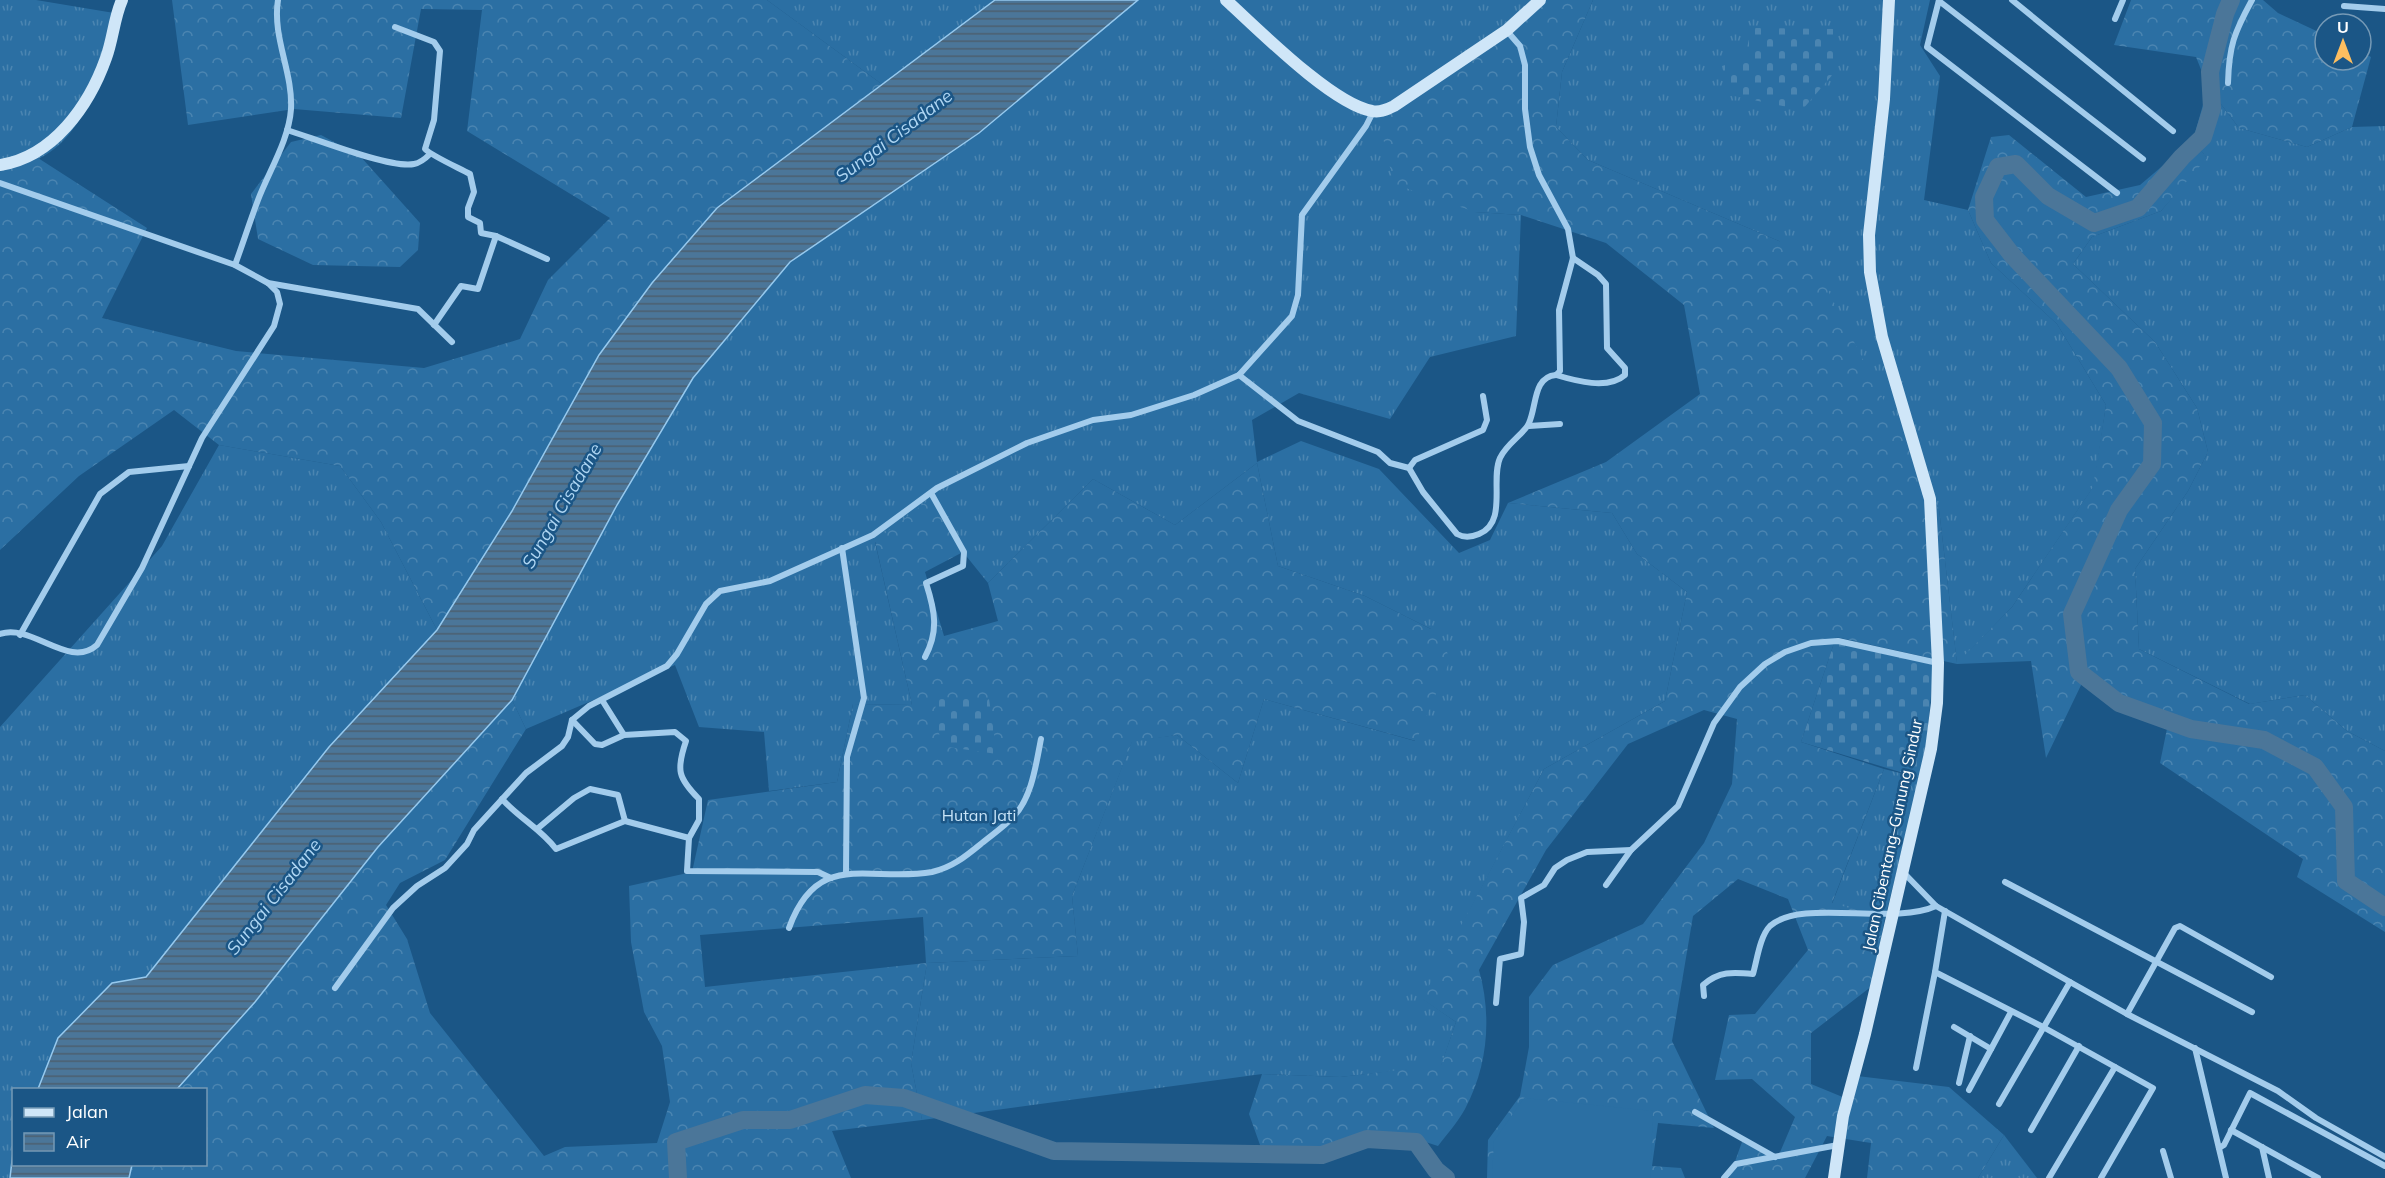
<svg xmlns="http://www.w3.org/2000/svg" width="2385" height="1178" viewBox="0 0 2385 1178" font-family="Mulish,sans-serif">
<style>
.grass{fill:url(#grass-tufts)}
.forest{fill:url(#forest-crowns);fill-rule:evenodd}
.cemetery{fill:url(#cemetery-stones)}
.garden{fill:#2b6fa3}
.water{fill:url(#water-rules);stroke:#96c9ee;stroke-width:1.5}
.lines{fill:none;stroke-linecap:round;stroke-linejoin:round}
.river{stroke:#4b7699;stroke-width:18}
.street{stroke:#a3ccec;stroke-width:6}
.secondary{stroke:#cfe6f8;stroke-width:12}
.labels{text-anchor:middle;stroke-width:5;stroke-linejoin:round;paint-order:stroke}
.park-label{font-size:16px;fill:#c8e4f8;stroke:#1b5686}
.street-label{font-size:16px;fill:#fff;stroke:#1b5686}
.water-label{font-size:18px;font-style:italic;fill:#afd6f3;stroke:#1b5686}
</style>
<defs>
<pattern id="grass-tufts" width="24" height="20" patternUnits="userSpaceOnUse" patternTransform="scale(1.5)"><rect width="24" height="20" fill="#2b6fa3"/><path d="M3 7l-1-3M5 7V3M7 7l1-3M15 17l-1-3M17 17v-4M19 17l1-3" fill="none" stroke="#4b85b1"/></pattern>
<pattern id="forest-crowns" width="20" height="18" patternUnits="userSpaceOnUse" patternTransform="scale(1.5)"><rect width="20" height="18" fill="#2b6fa3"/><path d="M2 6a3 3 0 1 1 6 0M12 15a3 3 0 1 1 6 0" fill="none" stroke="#4b85b1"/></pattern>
<pattern id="cemetery-stones" width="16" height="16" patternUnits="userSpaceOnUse" patternTransform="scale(1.5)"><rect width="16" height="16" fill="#2b6fa3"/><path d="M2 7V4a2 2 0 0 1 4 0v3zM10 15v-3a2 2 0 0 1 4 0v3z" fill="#4b85b1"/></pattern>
<pattern id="water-rules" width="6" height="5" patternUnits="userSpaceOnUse" patternTransform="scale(1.5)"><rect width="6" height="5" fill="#4b7699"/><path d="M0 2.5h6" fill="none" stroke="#4c5f6f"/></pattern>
</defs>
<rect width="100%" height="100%" fill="#1b5686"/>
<g class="grass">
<path d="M0,0H36L120,14C100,76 82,166 0,168Z"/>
<path d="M767,0H995L883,85Z"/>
<path d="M1138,0H1538L1475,212L1521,215L1516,336L1430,357L1390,419L1299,393L1252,420L1257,462L1301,441L1379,469L1459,553L1490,540L1508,503L1612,513L1637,554L1687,592L1665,701L1544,769L1423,999L1456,1022L1441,1066L1340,1077L1262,1074L922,1120L911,1063L927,963L1078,956L1072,896L1132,741L1177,735L1238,783L1264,699L1415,741L1431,629L1365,596L1278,566L1257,463L1175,525L1093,479L988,583L963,552L875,542L912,705L853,704L837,782L769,791L764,732L699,727L675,665L526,729L512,700L617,505L693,378L790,262L979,133Z"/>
<path d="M1593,0H1930L1920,45L1940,76L1924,200L1968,210L1991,263L2057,324L2106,405L2094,486L2012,607L1957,664L1939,509L1779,241L1588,160L1556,127L1562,72Z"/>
<path d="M2208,87L2239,128L2307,147L2352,127L2385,126V751L2347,731L2305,695L2250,704L2139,649L2135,569L2188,491L2208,452L2197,408L2155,342L2073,264L2092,237L2161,211L2206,157L2193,140Z"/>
<path d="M219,445L340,466L381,522L437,630L329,747L146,977L112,984L58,1038L38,1089L14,1090V1152L10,1178H0V727L162,546Z"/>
<path d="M1884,769L1920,778L1885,918L1832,904Z"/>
<path d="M2004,1135L2037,1178H1978Z"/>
</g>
<g class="forest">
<path d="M172,0H767L883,85L717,208L652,283L599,355L512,511L437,630L381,522L340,466L219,445L174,410L79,476L0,550V168L38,158L147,228L102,318L236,351L424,368L520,339L548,280L610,218L467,131L482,10L421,9L401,118L294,109L188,125Z"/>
<path d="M1538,0H1593L1562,72L1556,127L1588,160L1779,241L1819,273L1939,509L1957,663L2012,607L2093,487L2106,405L2057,324L1991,263L1968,210L1991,137L2009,135L2086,197L2140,185L2193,140L2207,158L2161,211L2092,237L2073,264L2155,342L2197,408L2208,452L2188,491L2135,569L2139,649L2249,704L2305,695L2347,731L2385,751V932L2297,877L2303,859L2160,763L2170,714L2083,681L2046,758L2031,661L1957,664L1836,637L1801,742L1884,769L1832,903L1885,918L1872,986L1811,1033V1084L1845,1098L1857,1076L1949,1087L2004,1135L1978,1178H1867L1871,1143L1827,1136L1805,1178H1729L1742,1142L1778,1157L1795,1117L1752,1079L1715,1080L1729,1015L1755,1014L1808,950L1788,899L1738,879L1693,916L1672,1041L1714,1128L1658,1123L1652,1166L1681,1168L1685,1178H1487L1488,1140L1520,1096L1529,1047V997L1553,965L1643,924L1704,843L1732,784L1737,719L1704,710L1628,744L1546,850L1479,970C1492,1016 1488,1066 1465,1109C1458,1122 1447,1134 1438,1146L1407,1136L1310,1161L1265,1159L1249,1114L1262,1074L1340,1077L1441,1065L1456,1022L1422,999L1544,769L1665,701L1687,592L1637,554L1612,513L1508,503L1606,462L1700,394L1684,305L1606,243L1521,215L1475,212L1394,184L1377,113Z"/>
<path d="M2131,0H2263L2278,13L2325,35V60H2361V52L2371,57L2352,127L2307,147L2239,128L2208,87L2196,57L2114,45Z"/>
<path d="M321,135L360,156L420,223L418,250L400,267L313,265L258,239L251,194L291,142Z"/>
<path d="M1257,463L1278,566L1365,596L1431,629L1451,658L1416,741L1264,699L1238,783L1177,735L1132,742L1072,896L1078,956L927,963L911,1063L922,1120L832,1131L851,1178H129L132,1165L206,1164V1090L177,1089L255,1002L378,847L512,700L526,729L445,860L400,883L386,905L407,939L430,1013L544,1156L565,1147L657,1143L670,1102L662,1046L644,1012L631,942L629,886L692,872L708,800L837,782L853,704L912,705L875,541L934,496L963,552L925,572L944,636L998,621L988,583L1093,479L1175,525ZM923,917L926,963L705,987L700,935Z"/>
</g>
<g class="cemetery">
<path d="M1751,28L1834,29V73L1802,110L1729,95L1722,66L1745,59Z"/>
<path d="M1836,637L1934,665L1925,759L1920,778L1801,742Z"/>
<path d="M934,697L989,699L997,754L941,746Z"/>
</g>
<path class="garden" d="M1524,1098L1653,1111L1650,1178H1492L1494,1141Z"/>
<g class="water">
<path d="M995,0H1138L979,133L790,262L693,378L617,505L512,700L378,847L255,1002L177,1089H38L58,1038L112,983L146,977L329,747L437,630L512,511L599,355L652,283L717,208Z"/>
<path d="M13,1152L14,1164L132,1165L129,1178H10Z"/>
</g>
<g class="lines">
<g class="river">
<path d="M2231,0L2225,14L2210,72L2212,108L2203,137L2182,157L2138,208L2094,223L2048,196L2016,164L1998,167L1984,197L1985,220L2012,255L2119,368L2153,423L2152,464L2119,510L2072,614L2079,672L2119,703L2191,729L2264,740L2315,767L2344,807L2346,881L2385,907"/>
<path d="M678,1178L676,1142L743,1120H790L865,1095L904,1098L1054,1151L1322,1155L1367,1139L1416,1142L1436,1170L1446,1178"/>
</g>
<g class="street">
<path d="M1939,0L1927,47L2117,193"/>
<path d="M2012,0L2173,131"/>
<path d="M1939,1L2143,159"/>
<path d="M2344,6L2385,9"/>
<path d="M2115,19L2123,0"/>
<path d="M395,27L434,42L440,51L434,120L425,149C432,156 459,168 470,174L474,192L468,208V217L480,223L481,233L496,236"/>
<path d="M2228,83C2229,46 2234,33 2252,0"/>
<path d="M287,130C313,138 391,169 414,164C420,163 426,158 430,154"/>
<path d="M0,183L235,265L268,283L418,309L452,342"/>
<path d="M235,265C243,243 250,221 258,200C269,171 289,140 291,109C293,72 272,37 278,0"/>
<path d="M434,325L461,286L478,289L496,236L547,259"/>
<path d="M1239,375L1298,421L1378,452L1390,463L1409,468L1423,492L1457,534C1464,538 1472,537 1479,534C1508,522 1490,480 1500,458C1506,444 1526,432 1529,423C1537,405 1533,377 1556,375L1560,371L1559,310L1573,258L1568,229L1539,175L1530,147L1525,109V65L1520,46L1507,31"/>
<path d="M1556,375C1576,381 1608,390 1625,375V368L1607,348L1606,284L1598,275L1573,258"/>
<path d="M1529,426L1560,424"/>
<path d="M1409,468L1415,460L1483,430L1487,420L1483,396"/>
<path d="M842,548L864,698L847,757L846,873"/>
<path d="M0,634C32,623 69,670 97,645L142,568L202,438L274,326L280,304L277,292L268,283"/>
<path d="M20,635L100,494L129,472L189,466"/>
<path d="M925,657C939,631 935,611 926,583L963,566L964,552L931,493"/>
<path d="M602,700L624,735L675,732L686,741C676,770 678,778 699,799V820L689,838"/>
<path d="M572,720L595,744L602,745L624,735"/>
<path d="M502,799C519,818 541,829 556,849L625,821L689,838L687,871L818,872L831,878"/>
<path d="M537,829L574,798L590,789L618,795L625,821"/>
<path d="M1902,871L1936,906L2070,982"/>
<path d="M2005,882L2252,1012"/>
<path d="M1606,885L1631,850L1678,806L1714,723L1740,687L1765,664L1785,652L1811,643L1838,641L1938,663"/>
<path d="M1945,911L1935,972L2043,1027L2153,1088L2101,1178"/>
<path d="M789,928C818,848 870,883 932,872C953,867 966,856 982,843C993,834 1005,826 1014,816C1032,797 1036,764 1041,739"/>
<path d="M335,988L393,908L417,886L445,868L467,844L474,830L526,773L562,746L568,737L572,720L589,706L667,666L677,654L706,604L720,591L770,581L873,535L937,488L1027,443L1093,420L1131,415L1194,395L1239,375L1292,316L1298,295L1302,215L1366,126L1373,112"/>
<path d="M1704,996L1703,985C1719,971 1733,972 1753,974C1757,960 1760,936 1770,926C1801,898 1892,926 1936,906"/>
<path d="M1496,1003L1500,959L1521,954L1524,922L1521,898L1544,885L1555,868L1567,860L1587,852L1631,850"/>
<path d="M2127,1014L2175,928L2180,926L2271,977"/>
<path d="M1954,1027L1991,1049"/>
<path d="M2195,1048L2226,1178"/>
<path d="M1916,1068L1935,972"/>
<path d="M1959,1083L1970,1036"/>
<path d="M1969,1090L2011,1012"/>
<path d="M1999,1104L2070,982L2127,1014L2278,1091L2316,1118L2385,1157"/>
<path d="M1695,1112L1775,1157"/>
<path d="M2031,1130L2079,1046"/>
<path d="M2231,1130L2318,1178"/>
<path d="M2262,1147L2269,1178"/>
<path d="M2219,1148L2224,1145L2250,1093L2385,1166"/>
<path d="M2163,1151L2171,1178"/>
<path d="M1724,1178L1736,1164L1838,1145"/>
<path d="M2049,1178L2115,1067"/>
</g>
<g class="secondary">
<path d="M1226,0C1258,29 1332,104 1372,111C1380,113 1388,109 1394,106L1507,30L1540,0"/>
<path d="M0,165C53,157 89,106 106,58C113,39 114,18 122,0"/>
<path d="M1834,1178L1843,1116L1865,1034L1931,749L1937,703L1938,663L1930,499L1882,337L1870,272L1869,235L1884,99L1889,0"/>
</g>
</g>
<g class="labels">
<g class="park-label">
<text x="979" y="821">Hutan Jati</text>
</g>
<g class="street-label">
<text transform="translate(1892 835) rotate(-78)" y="6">Jalan Cibentang–Gunung Sindur</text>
</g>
<g class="water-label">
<text transform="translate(894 136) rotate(-37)" y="6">Sungai Cisadane</text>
<text transform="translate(562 506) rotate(-60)" y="6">Sungai Cisadane</text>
<text transform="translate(274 897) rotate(-52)" y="6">Sungai Cisadane</text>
</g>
</g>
<rect x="12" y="1088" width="195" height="78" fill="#1b5686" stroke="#769ab6" stroke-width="1.5"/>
<rect x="24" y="1108" width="30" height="9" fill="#cfe6f8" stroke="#769ab6" stroke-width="1.5"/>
<text x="66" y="1118" font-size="18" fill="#ffffff">Jalan</text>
<rect x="24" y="1133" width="30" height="18" fill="url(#water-rules)" stroke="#769ab6" stroke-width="1.5"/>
<text x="66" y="1148" font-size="18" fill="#ffffff">Air</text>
<g transform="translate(2343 42)"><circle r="28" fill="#1b5686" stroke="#769ab6" stroke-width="1.5"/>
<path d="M0-4.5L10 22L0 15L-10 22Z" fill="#fdbe60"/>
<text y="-9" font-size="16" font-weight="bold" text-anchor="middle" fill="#ffffff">U</text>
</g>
</svg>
